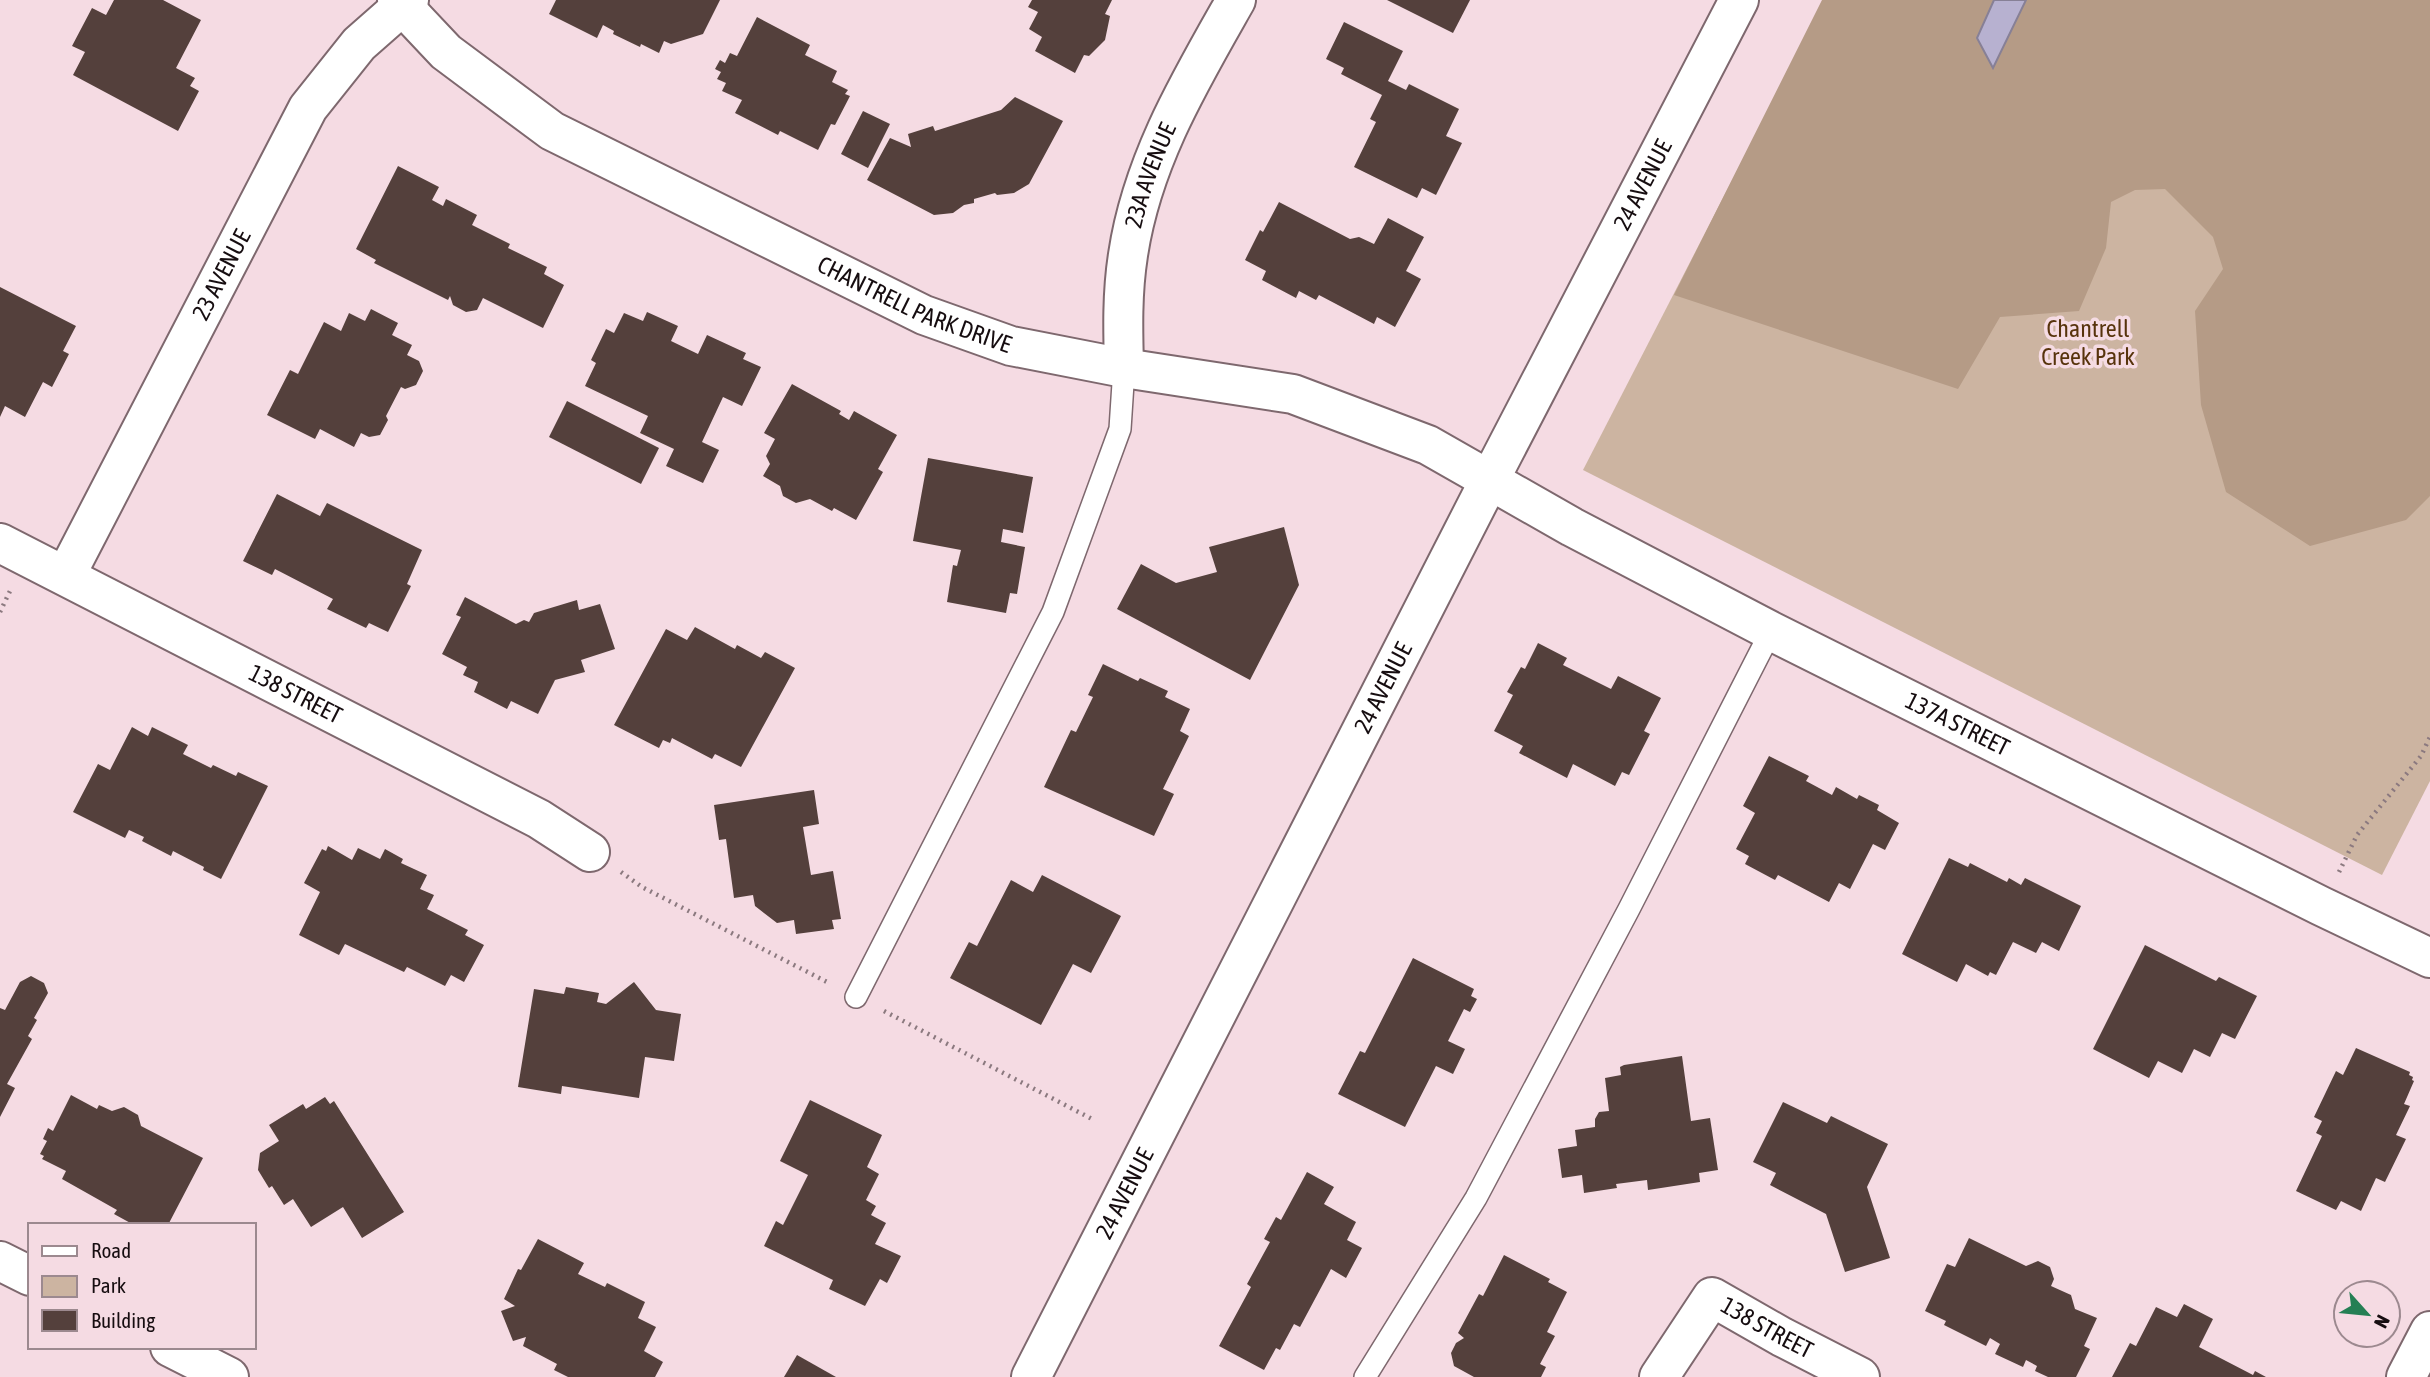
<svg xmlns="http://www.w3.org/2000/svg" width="2430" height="1377" viewBox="0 0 2430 1377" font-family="'Asap Condensed',sans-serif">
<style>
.green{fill:#ccb4a1}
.forest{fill:#b59b86}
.water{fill:#b7b1d0;stroke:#878096;stroke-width:2}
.building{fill:#54403c}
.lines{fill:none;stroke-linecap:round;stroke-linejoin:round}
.service-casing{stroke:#7e686e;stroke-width:24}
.minor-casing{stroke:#7e686e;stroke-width:42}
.secondary-casing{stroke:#7e686e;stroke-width:42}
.path{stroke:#8b797f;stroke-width:4.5;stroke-dasharray:2 5;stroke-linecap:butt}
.service{stroke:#fff;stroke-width:21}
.minor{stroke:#fff;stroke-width:38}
.secondary{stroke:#fff;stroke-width:38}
.labels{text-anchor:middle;stroke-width:7;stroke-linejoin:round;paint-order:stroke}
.street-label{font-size:24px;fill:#160d10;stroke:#f5dbe3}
.park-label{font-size:24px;fill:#57330c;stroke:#f5dbe3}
</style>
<rect width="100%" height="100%" fill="#f5dbe3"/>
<path class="green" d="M1825,0H2430V781L2382,875L1583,470Z"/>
<path class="forest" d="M1822,0H1994L1993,68L2026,0H2430V496L2406,520L2310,546L2226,492L2201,405L2195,311L2223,269L2213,237L2165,189L2135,190L2111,202L2106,248L2079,311L2000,317L1958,389L1674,295Z"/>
<path class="water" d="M1994,0H2026L1993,68L1977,38Z"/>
<g class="building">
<path d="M114,0H163L201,20L176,68L195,78L190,86L199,91L178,131L73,75L85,52L72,46L92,8L106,15Z"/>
<path d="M556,0H720L703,34L671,44L664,41L659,53L641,44L640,47L613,34L614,31L603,25L597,38L549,14Z"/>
<path d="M1032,0H1112L1105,14L1110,16L1105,40L1089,56L1084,55L1075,73L1035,51L1042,37L1029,29L1038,12L1028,7Z"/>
<path d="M1387,0H1470L1453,33Z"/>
<path d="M757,17L810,45L805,55L837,71L832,82L848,90L845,94L850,96L835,125L831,124L818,150L780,131L778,135L735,113L742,100L722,91L726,83L717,79L721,72L715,69L720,60L725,63L730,53L737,56Z"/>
<path d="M1344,22L1403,51L1388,81L1406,90L1409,84L1459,109L1446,136L1462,143L1436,195L1422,188L1417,198L1354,167L1376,122L1370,119L1382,95L1341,74L1344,68L1326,59Z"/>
<path d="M1015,97L1063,121L1029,184L1014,193L997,195L995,193L974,199V203L964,205L953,213L934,215L867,180L890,138L911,147L908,134L933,126L935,131L1001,110Z"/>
<path d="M863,111L890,124L868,168L841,154Z"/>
<path d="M398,166L439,187L432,200L443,206L446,199L477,215L472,225L510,244L508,248L547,267L544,274L564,285L543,328L483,298L477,310L466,312L453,305L450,296L448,300L374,263L376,260L356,249Z"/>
<path d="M1279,202L1350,239L1359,237L1374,244L1388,218L1424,237L1406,271L1421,279L1395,327L1377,317L1374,324L1319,295L1316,300L1299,291L1296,298L1262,280L1266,271L1245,260L1260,230L1263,232Z"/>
<path d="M0,287L76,326L63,351L69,354L52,387L43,382L25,417L5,406L0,417Z"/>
<path d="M371,309L398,323L392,335L412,345L407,355L419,361L423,371L416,385L405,389L401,387L386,416L388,420L380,435L369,437L361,433L354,447L320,429L315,439L267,415L290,370L298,374L324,322L341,331L349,313L365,321Z"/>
<path d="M647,312L678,326L671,341L698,354L707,335L746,353L743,359L761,367L742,406L723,397L702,442L719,450L703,483L666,466L674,449L640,433L648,416L585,386L596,363L591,360L606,329L614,333L624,313L643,321Z"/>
<path d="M792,384L841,411L839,414L849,420L854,411L897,435L878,469L883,472L856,520L834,508L832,511L810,499L796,503L783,496L780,486L763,476L770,464L766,456L775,439L764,433Z"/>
<path d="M567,401L659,448L641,484L549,437Z"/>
<path d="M928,458L1033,477L1023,533L1003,529L1001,542L1025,547L1017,594L1010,593L1006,613L947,602L953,565L957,566L961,550L913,541Z"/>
<path d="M277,494L320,516L327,503L422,550L407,584L411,586L388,632L369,623L366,628L327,609L333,599L275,569L272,575L243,561Z"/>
<path d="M1284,527L1299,585L1250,680L1117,609L1141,564L1176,583L1217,572L1209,547Z"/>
<path d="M465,597L516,624L524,620L529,622L534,613L577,600L579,610L600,604L615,649L581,660L585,672L555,680L538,714L511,701L507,709L474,692L478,682L463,675L467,667L442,654L461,617L456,615Z"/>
<path d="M695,627L735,649L737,645L761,658L765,652L795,668L741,767L715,754L712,759L672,738L670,743L663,740L659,748L614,725L666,629L687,640Z"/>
<path d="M1538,643L1567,658L1563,665L1611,689L1618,676L1661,698L1644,731L1650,734L1629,775L1622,772L1615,786L1573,764L1567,778L1519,753L1523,746L1494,731L1513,695L1507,692L1521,667L1525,669Z"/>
<path d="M1103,664L1138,681L1140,678L1168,691L1165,697L1190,709L1180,731L1189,736L1163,789L1174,794L1154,836L1044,787L1071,730L1076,732L1093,697L1088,695Z"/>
<path d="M132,727L148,736L152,727L188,745L183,754L211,768L213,765L236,776L238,772L268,786L221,879L203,870L204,867L173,851L171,856L142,841L144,837L129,830L125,838L73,812L98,764L110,770Z"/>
<path d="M1769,756L1809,776L1806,781L1832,795L1836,787L1857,799L1859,795L1879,805L1877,810L1899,823L1885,850L1873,844L1850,889L1839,883L1829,902L1778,875L1775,880L1745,864L1749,856L1736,849L1755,813L1743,806Z"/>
<path d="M814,790L819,824L803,827L811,875L833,871L841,919L832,920L834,929L796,934L794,920L777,923L755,906L753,895L734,898L726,839L719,840L714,805Z"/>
<path d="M328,846L352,860L358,848L380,859L385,849L403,859L401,863L427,875L420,889L434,895L427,909L468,930L465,935L484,945L464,982L451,975L445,986L407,967L404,972L345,944L339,955L299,935L320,892L304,883L322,849L326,851Z"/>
<path d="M1949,858L1968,867L1970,863L2007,882L2009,878L2021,885L2025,878L2081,906L2059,951L2042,942L2036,953L2013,942L1996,975L1990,972L1988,976L1966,964L1957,982L1902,954Z"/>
<path d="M1042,875L1121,916L1091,973L1073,964L1041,1025L950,978L969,942L977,946L1011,880L1033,892Z"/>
<path d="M2145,945L2216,981L2219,977L2257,996L2235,1039L2222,1033L2210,1057L2194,1049L2182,1073L2158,1061L2149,1078L2093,1049Z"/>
<path d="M1413,958L1474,989L1471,996L1477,999L1470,1012L1464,1009L1448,1041L1465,1049L1453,1074L1436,1066L1405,1127L1338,1094L1360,1051L1365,1053Z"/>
<path d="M31,976L44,983L48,993L34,1018L37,1020L28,1036L32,1039L7,1084L15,1088L0,1117V1008L5,1010L20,982Z"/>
<path d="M634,982L656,1010L681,1014L674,1061L645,1057L639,1098L562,1086L561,1094L518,1087L534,989L564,994L566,987L599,993L597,1002L606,1004Z"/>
<path d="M2356,1048L2410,1072L2409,1075L2413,1077L2412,1080L2414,1081L2404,1104L2410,1106L2396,1135L2406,1139L2385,1182L2376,1178L2361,1211L2341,1201L2336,1210L2296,1191L2322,1136L2316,1133L2322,1121L2314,1117L2336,1071L2343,1075Z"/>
<path d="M1682,1056L1691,1121L1710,1118L1718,1170L1699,1173L1700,1182L1648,1190L1647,1180L1616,1184L1617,1188L1584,1193L1582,1175L1562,1178L1558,1149L1577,1146L1575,1130L1595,1127V1119L1599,1112L1609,1111L1605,1078L1621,1075L1620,1067L1624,1065Z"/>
<path d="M71,1095L97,1109L99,1105L112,1111L124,1107L138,1115L141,1126L203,1158L168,1225H134L114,1214L117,1210L62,1179L66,1171L42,1159L44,1156L40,1154L47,1141L43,1139L48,1128L53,1131Z"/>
<path d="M325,1097L330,1104L334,1101L404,1212L362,1238L343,1207L311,1227L293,1199L284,1205L272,1186L269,1188L258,1170L260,1153L279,1141L269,1125L303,1104L306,1109Z"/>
<path d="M810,1100L882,1135L867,1167L879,1174L866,1200L876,1206L871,1215L886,1223L875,1244L901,1256L887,1283L880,1279L865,1306L829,1289L833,1280L764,1246L776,1221L783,1225L808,1175L780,1161Z"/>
<path d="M1783,1102L1827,1123L1831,1116L1888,1144L1867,1187L1890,1258L1845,1272L1826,1214L1770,1185L1776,1173L1753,1162Z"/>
<path d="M1307,1172L1334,1187L1324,1204L1356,1222L1347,1240L1362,1248L1346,1278L1331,1269L1300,1327L1294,1324L1280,1350L1276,1348L1264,1370L1219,1346L1251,1287L1247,1284L1270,1242L1264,1239L1276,1217L1281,1220Z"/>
<path d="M1969,1238L2026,1266L2038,1261L2050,1267L2054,1279L2051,1286L2071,1295L2075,1309L2097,1318L2084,1346L2090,1349L2076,1377H2048L2035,1371L2037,1366L2026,1360L2023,1367L1995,1354L2000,1344L1990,1338L1986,1346L1944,1325L1946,1321L1925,1311L1947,1264L1955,1267Z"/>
<path d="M538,1239L584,1263L578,1274L605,1287L607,1283L645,1302L638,1318L656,1327L644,1351L663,1362L655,1377H568L554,1370L557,1364L523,1346L526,1337L513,1341L501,1311L515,1306L504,1299L518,1269L521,1270Z"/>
<path d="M1504,1255L1550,1279L1548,1282L1567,1292L1547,1332L1555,1336L1540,1364L1546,1367L1541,1377H1474L1454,1366L1451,1353L1456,1343L1464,1338L1458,1333L1479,1294L1483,1296Z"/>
<path d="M2184,1304L2213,1319L2199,1347L2253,1375L2255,1371L2266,1377H2112L2130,1343L2136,1346L2156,1307L2177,1317Z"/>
<path d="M797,1355L836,1377H784Z"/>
</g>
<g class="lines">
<defs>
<g id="service">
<path d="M856,997L1053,612L1120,429L1124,368"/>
<path d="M1365,1377L1476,1198L1629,909L1771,631"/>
</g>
<g id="minor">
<path id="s1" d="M397,0L446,52L552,131L924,315L1011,346L1124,368L1293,394L1428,445L1572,527L1771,631L2321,906L2430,958"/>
<path id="s2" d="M1124,368C1123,330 1122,293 1128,255C1142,161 1190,81 1236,0"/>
<path id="s3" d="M0,543L539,819L590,852"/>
<path id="s4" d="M66,575L308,108L359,44L409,0"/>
<path d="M0,1261L30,1276"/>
<path d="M170,1347L229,1377"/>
<path id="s5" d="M1659,1377L1712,1297L1782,1337L1860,1377"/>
<path d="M2406,1377L2430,1331"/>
</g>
<g id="secondary">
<path id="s6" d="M1031,1377L1489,481L1739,0"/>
</g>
</defs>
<use href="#service" class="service-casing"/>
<use href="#minor" class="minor-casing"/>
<use href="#secondary" class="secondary-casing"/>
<g class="path">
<path d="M0,612L10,591"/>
<path d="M621,872L642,887L829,983"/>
<path d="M2339,872L2357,835L2421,756L2430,737"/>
<path d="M884,1011L1094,1120"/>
</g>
<use href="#service" class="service"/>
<use href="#minor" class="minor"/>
<use href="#secondary" class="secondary"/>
</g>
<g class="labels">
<g class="street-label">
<text dy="8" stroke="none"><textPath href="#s2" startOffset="196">23A AVENUE</textPath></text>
<text dy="8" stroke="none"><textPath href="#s6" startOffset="1340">24 AVENUE</textPath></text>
<text dy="8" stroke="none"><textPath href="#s4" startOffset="338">23 AVENUE</textPath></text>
<text dy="8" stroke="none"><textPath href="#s1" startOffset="606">CHANTRELL PARK DRIVE</textPath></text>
<text dy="8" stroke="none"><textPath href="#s6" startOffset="774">24 AVENUE</textPath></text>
<text dy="8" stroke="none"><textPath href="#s3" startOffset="332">138 STREET</textPath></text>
<text dy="8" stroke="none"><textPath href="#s1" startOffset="1740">137A STREET</textPath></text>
<text dy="8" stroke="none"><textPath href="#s6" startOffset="206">24 AVENUE</textPath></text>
<text dy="8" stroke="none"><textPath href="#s5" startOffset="159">138 STREET</textPath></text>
</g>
<g class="park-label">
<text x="2088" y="337">Chantrell<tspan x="2088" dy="28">Creek Park</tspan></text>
</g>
</g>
<rect x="28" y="1223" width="228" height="126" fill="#f5dbe3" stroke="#9c898f" stroke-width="2"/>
<rect x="42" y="1246" width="35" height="10" fill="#ffffff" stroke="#9c898f" stroke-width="2"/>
<text x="91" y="1258" font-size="21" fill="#160d10">Road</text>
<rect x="42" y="1276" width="35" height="21" fill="#ccb4a1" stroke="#9c898f" stroke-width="2"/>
<text x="91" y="1293" font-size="21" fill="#160d10">Park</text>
<rect x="42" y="1310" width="35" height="21" fill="#54403c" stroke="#9c898f" stroke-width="2"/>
<text x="91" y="1328" font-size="21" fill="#160d10">Building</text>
<g transform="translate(2367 1314) rotate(117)"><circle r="33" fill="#f5dbe3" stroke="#9c898f" stroke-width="2"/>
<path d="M0-5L12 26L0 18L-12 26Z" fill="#257f54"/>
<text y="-10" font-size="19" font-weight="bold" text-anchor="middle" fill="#160d10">N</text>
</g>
</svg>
